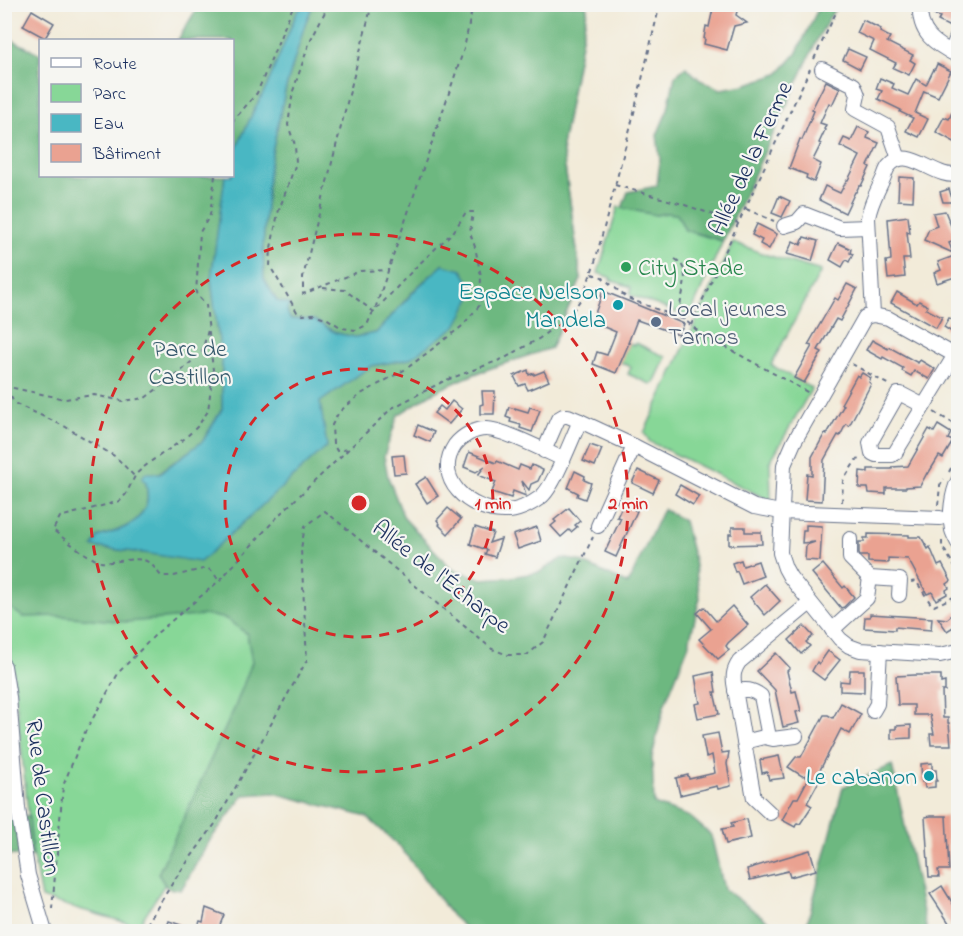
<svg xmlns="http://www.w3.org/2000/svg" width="963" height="936" viewBox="0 0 963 936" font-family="'Indie Flower',sans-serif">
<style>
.green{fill:#87d797;stroke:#51837a;stroke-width:1.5}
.forest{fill:#6db880;stroke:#44746f;stroke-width:1.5}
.water{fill:#49b7c3;stroke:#327390;stroke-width:1.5}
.building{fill:#eaa291}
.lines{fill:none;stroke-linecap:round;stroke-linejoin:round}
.street-casing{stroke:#667189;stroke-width:16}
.path{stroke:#667189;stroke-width:2;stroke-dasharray:4.5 4.5;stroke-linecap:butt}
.street{stroke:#fff;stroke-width:14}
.ring{fill:none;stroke:#d62828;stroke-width:3;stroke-dasharray:10 8}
.leisure-dot{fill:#2e9e5b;stroke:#f6f6f2;stroke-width:2}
.culture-dot{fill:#0f9aa8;stroke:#f6f6f2;stroke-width:2}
.service-dot{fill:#5c6f8a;stroke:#f6f6f2;stroke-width:2}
.labels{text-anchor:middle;stroke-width:4.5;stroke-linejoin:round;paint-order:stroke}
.street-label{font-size:24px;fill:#1b2f5e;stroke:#f6f6f2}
.leisure-label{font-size:24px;fill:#27864d;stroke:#f6f6f2;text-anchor:start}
.culture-label{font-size:24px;fill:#0d838f;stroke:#f6f6f2;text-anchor:end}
.service-label{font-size:24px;fill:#4e5e75;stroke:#f6f6f2;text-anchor:start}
.park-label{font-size:24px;fill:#36596c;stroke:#f6f6f2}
.centre{fill:#d62828;stroke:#f6f6f2;stroke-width:3}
.ring-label{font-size:18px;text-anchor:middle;font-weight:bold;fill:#d62828;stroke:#f6f6f2;stroke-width:4.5;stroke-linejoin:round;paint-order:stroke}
</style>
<rect width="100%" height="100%" fill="#f6f6f2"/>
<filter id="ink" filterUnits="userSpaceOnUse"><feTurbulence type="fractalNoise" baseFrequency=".0167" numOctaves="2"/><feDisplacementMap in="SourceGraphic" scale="12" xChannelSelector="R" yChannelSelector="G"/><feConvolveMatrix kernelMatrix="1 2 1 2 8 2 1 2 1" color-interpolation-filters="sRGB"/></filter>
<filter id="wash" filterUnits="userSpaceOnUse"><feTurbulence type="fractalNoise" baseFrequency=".008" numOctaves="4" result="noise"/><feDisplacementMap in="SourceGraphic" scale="24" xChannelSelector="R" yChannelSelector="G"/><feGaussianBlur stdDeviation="1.35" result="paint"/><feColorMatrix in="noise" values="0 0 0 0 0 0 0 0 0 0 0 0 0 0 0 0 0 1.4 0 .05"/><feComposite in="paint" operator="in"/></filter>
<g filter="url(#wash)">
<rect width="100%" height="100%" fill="#f2ebd9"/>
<g class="green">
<path d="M586,4L587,10L562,146L581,279L551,348C498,366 444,381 399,414C382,427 366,443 351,458L196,836L138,926L41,898L33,856L13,672L4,610V36L40,54V176H232V40H178L199,5Z"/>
<path d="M618,207L656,215L667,213L677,214L685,230L723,241L689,317L630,295L631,287L610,280L611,278L598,273Z"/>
<path d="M733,242L767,255L821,271L771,365L812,388L770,462L771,501L650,442L644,433Z"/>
<path d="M629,343L634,345L636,343L666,357L654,383L650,384L628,374L631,367L620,362Z"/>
</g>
<g class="forest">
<path d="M199,5H306L297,12L267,86L255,108L233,156L232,40H178Z"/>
<path d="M313,5H586L587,10L562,146L581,279L551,348L476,373L434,392L398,415L384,456L388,477L404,518L452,569L482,579L511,577L540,572L562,558L579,561L628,584L663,509L684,521L694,560L700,598L688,647L664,706L652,757L654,804L690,817L711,835L724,889L782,931H469L452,916L401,848L367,817L274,793L244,795L210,840L181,890L167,888L158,874L235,707L252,662L247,634L226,619L208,615L127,622L61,616L23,617L5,604L4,36L40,54V176H225L211,279L222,364V409L203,441L146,482C147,488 148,496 147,502C141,525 118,531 98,537L94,547L144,553L320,402L371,366L409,359L443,265L417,287L376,333L355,337L336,333L314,320L290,319L287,311L277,301L264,280L263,245L269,167L285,91L305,24Z"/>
<path d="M820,5H837L818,38L723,241L685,230L677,214L666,213L656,215L622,208L628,192L657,186L660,159L657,135L668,109L675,76L686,67L700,80L721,89L744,85L778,74L796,54Z"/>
<path d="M892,765L927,931H805L843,787Z"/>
<path d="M5,816H29L33,856L5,855Z"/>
</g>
<path class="water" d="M306,4L313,5L305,24L285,91L269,167L263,245L264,279L277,301L289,304L287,311L290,319L314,320L336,333L355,337L376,333L418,287L443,265L462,270L475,291L456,326L409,359L371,366L320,402L327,446L200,562L144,553L93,547L98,537C118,531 141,525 147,502C148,496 147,488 146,482L142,479L145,473H160L203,441L222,409V364L211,279L225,176H232L233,156L255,108L267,86L297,12Z"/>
<g id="blocks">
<g class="building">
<path d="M714,4H739L736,15L747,23L734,26L727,50L704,44L705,39H704L706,26L709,27Z"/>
<path d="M938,4H951L958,8V13L953,24L952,23L950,27L938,21L940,17L934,15Z"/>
<path d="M32,10L54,23L45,38L23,26Z"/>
<path d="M863,20L881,29L880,32L890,37L887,42L913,55L910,60L915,63L909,75L893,68L896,63L870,50L874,41L857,33Z"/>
<path d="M848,49L866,57L860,69L843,60Z"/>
<path d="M937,64L951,71L938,97L924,91L915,113L928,119L919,137L906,131L913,118L900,112L901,110L878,99L882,91L876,89L880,78L894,84L892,88L908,95L916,79L926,85L934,69H935Z"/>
<path d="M826,81L840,88L832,105L829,103L820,123L826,125L824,129L825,130L819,143L821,144L813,160L821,164L814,182L806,178L807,175L789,168L800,139L802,140L814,111L812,109Z"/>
<path d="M958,99V144L936,132L944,117L949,119Z"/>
<path d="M858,127L869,132L867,138L879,143L868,166L870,167L861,186H859L856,192H855L845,213L819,200L825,186L840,193L847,180H848L860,156L840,146L844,138L851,141Z"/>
<path d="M899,177L914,178L913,201L898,200Z"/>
<path d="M949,189L953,202H943L940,192Z"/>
<path d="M779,196L790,201L782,217L772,213Z"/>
<path d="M945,211L956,238L954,241L949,243L953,253L924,240L929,229L937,226L933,213Z"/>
<path d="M908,216L910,233L907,232L910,259H903L905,277L888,279L886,261L891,260L888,219Z"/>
<path d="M757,224L777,234L769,249L760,244L762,240L752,235Z"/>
<path d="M804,237L818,241L812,261L787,254L793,241L801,245Z"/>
<path d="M838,243L851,249L850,253L853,254L849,262L846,260L842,267L830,260Z"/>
<path d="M954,256L958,271V276L937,283L934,273L941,270L938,262Z"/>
<path d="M847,284L857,289L840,321L836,319L818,350L822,352L804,383L794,378L812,346L808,345L835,298L838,300Z"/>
<path d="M603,291L684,324L679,335L637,320L628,343H629L616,373L593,364L597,352L607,355L616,332L592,322Z"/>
<path d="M897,292L917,304L919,301L928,306L926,309L942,317L936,328L891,303Z"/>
<path d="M949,318L958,323V336L944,327Z"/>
<path d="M872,340L888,349L889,347L918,363L920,360L935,369L929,379L914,371L911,376L902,371L903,368L883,357L882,359L866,350Z"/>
<path d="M528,370L529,375L534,373V375L544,371L549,381L528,390L525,384L519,386L514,376Z"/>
<path d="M862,373L871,378L869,382L871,384L849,426L846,424L840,436L838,435L824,460L822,501L805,500L807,474L812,475V457L825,433L827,434L844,405L841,404L857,375L859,377Z"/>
<path d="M482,391H495L494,414H480V405L483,404Z"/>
<path d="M452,401L462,409L449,424L434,413L440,406L445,410Z"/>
<path d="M509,407L515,409V408L528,412L530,407L540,410L532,432L520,428L521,425L510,422L511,419L506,417Z"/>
<path d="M418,425L434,432L430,442L414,435Z"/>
<path d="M938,425L951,433L948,439L953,441L943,458L939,456L928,474L927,473L920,486L906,487V488H886V494L869,493L868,488H859L860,471L868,472V469H892V467L908,466L929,429L934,432Z"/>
<path d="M590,445L602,449L595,466L583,461Z"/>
<path d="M469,452L496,463L497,461L518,470L520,465L530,469L532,465L543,470L538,481L531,484L529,490L522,481L526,496L513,491L511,498L492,492L496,482L478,475L485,466L476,472L464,467Z"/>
<path d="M404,455L406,473L394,474L392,456Z"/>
<path d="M638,470L659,480L653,493L632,483Z"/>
<path d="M575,471L585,476L584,480L591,483L585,499L577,496L578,493L568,488Z"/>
<path d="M426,477L438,496L427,503L415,484Z"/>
<path d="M680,485L699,496L693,505L675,494Z"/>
<path d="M625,500L636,505L633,509L637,511L616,557L605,552L621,518L617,517Z"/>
<path d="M448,508L461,519L448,534L439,525L440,524L437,520Z"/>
<path d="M569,508L580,521L575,525L577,527L571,532L569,530L561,537L551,526L556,522L554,520Z"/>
<path d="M806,525L822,526L820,561L805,560L806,545L815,542L802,543L803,530H806Z"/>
<path d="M475,527L493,533L489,543L501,539L495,557L485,554L487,550L470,544Z"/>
<path d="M537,527L541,541L518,549L513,535Z"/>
<path d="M732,527H745V532H761L762,544L729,545V534H732Z"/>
<path d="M868,534L909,535V537H921L928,549L930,547L938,566L942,564L951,581L947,584L949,588L946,590L947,594L936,600L932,592L927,594L908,559L888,558V563L868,562V556H860L859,554V542H864V538H868Z"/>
<path d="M741,560L743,566L758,561L763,576L742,584L737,571L735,572L732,563Z"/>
<path d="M823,564L843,588L845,586L854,597L844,607L841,608L812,573Z"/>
<path d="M765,584L780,601L765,615L750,597Z"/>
<path d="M732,606L748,625L728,643L726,646L729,650L718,659L699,639L711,629L697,613L704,607L716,621Z"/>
<path d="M958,610V624L947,631L938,618L947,619Z"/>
<path d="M870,614L932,618L931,630L895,627V630L864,628L865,617H870Z"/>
<path d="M804,626L813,636L806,642L810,646L801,654L789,640Z"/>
<path d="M828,651L840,660L824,680L812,671L817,662L819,664Z"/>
<path d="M776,653L790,668L787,671L792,692L796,691L801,711L796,712L799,723L783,727L775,690L757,671Z"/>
<path d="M850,670H864V692L840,691V681L849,682Z"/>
<path d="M713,672L716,692H714L719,714L698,718L695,704L700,703L695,676Z"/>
<path d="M915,675H941V683L945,682V691H942L943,718H948V723H949L951,745H931L930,734H934L930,715H914V705H898L896,676Z"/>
<path d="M841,703L861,714L850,734L841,729L820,770L824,772L807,803L812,806L800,824L797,823L795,827L782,820L794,798H798L808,779L805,777L806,775L802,776L788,767L796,757H801L824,715H828L833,718Z"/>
<path d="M911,725V738L891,739V729H896V726Z"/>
<path d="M718,733L722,753L729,752L727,764L731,786L718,789L717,786L680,795L676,778L688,775L689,779L715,773L712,755L706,757L702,736Z"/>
<path d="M779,756L784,778L769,780L767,772L762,773L760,760Z"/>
<path d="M932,763V770H936L937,781H935V787L925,788L924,782H922L921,764Z"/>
<path d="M931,816H946L949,870H938L939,877H929L925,817Z"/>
<path d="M747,819L751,838L726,844L722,829L733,827L731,823Z"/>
<path d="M810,850L816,870L790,877L788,871L750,880L747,869Z"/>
<path d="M942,886L958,912V932H955L930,894Z"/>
<path d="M206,908L224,915L217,932H196L200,921L203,922Z"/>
<path d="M169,921L195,930L194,932H165Z"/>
</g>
</g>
</g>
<g filter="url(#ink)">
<use href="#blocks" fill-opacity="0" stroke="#667189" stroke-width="1.5"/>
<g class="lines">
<defs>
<g id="street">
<path d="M920,4C918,34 935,44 958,56"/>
<path d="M951,52L958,35"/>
<path d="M822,69L854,85L858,95L855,109L888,127L899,159"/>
<path d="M784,226L797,222L804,214L840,228L868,227"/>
<path d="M873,315L868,218C870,204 877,192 883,179C885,175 886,169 889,166C908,143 936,181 958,174"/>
<path d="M958,357L888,318L873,315L865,317L794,442L784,465L780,553L785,568L790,577L840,639L849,646L860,650L940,655L958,651"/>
<path d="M924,406L901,394H898L870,443L872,453L876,455H892L895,453L955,355"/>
<path d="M580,421L634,446L754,507L781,512L940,518"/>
<path d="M544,451L558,419L563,416H568L580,421C572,438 554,487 541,497C530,505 516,512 503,511C470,511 432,479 455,445C462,436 474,429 486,429C503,429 545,451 563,459"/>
<path d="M958,481C952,493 949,515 952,530C953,534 956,539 958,543"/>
<path d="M598,526L634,446"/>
<path d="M850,539V558L870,578L900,580L899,595"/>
<path d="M832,630L867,598L870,578"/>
<path d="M4,666L9,697L18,808L28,875L45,932"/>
<path d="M735,691C746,689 752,689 761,696L768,732L764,737L744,742L734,683C733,674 734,670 739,662L810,603"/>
<path d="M873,711L877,704L880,651"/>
<path d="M764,737L773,739L796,736"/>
<path d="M744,742L754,798L770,813"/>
</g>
</defs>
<use href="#street" class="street-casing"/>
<g class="path">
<path d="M328,4V6L310,41L293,91L288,125L295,145L296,163L278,213L271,248L270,266L297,312L303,315L313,314L326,318L342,328L356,330L367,325L372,314L414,269L454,231L466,212H473L470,233L475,247L481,276L480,305L461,327L406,369L361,394L339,412L332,425L333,444L337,451L348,449"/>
<path d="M372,4L303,277V294L360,271L389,270"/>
<path d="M814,59L840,4"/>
<path d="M232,122L257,93L294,4"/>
<path d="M215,176L210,215L200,232L196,293L206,305L213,370L208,411L198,426L184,439L150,462L136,474L126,494L120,501L60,517L53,530C63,538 90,559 101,562C114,564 138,555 148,562C153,565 157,571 161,576H174L207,568L213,572L219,581"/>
<path d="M615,185L679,203L738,223"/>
<path d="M746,209L774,221"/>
<path d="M675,259C694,270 680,295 679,313L685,320"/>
<path d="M592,274L602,277L627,298L685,320L700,333L809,393"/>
<path d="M323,288L345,290L374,312L464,49L473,4"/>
<path d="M691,325L810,69"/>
<path d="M852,364L889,385"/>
<path d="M4,386L65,399L94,395L123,401L145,398L180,372L202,352L208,330"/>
<path d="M7,388L14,403L64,426L116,457L135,477"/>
<path d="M934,412L958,426"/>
<path d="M949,472L958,455"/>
<path d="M842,502L843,481L856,460L862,459"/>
<path d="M938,505L940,486L944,479"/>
<path d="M942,541V546L958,572"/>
<path d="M911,582L916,581L931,604L934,606L958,595"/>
<path d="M52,909L63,786L84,734L119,672L156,634L219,581L280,514L392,408L444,381L505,358L540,338L572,312L583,296L595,262L633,117L660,4"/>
<path d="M142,932L175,879L215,824L307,660L301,549L305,526L325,511L492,649L508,655H527L543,642L593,537"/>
</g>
<use href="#street" class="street"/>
</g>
</g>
<g class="ring">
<circle cx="359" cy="503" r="134"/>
<circle cx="359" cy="503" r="269"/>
</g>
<circle class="leisure-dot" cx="626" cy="267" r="6"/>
<g class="culture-dot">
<circle cx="618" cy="305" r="6"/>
<circle cx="929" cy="776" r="6"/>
</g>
<circle class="service-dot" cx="656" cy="322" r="6"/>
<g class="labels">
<g class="street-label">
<text transform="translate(750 158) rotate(-65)" y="8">Allée de la Ferme</text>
<text transform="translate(442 576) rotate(38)" y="8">Allée de l'Écharpe</text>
<text transform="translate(44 797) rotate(83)" y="8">Rue de Castillon</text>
</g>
<g class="leisure-label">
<text x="638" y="275">City Stade</text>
</g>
<g class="culture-label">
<text x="606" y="299">Espace Nelson<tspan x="606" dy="28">Mandela</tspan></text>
<text x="917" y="784">Le cabanon</text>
</g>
<g class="service-label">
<text x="668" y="316">Local jeunes<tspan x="668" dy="28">Tarnos</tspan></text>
</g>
<g class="park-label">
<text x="190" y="356">Parc de<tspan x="190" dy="28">Castillon</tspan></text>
</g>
</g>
<circle cx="359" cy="503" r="9" class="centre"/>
<g class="ring-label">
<text x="493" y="509">1 min</text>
<text x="628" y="509">2 min</text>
</g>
<rect width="963" height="936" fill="none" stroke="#f6f6f2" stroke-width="24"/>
<rect x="39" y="39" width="195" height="138" fill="#f6f6f2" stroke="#9ea6b7" stroke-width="1.5"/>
<rect x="51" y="58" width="30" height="9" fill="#ffffff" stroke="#9ea6b7" stroke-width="1.5"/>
<text x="93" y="69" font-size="18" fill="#1b2f5e">Route</text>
<rect x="51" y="84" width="30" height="18" fill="#87d797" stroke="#9ea6b7" stroke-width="1.5"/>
<text x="93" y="99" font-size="18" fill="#1b2f5e">Parc</text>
<rect x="51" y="114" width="30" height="18" fill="#49b7c3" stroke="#9ea6b7" stroke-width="1.5"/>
<text x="93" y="129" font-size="18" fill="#1b2f5e">Eau</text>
<rect x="51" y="144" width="30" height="18" fill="#eaa291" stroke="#9ea6b7" stroke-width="1.5"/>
<text x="93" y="159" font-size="18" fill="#1b2f5e">Bâtiment</text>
</svg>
